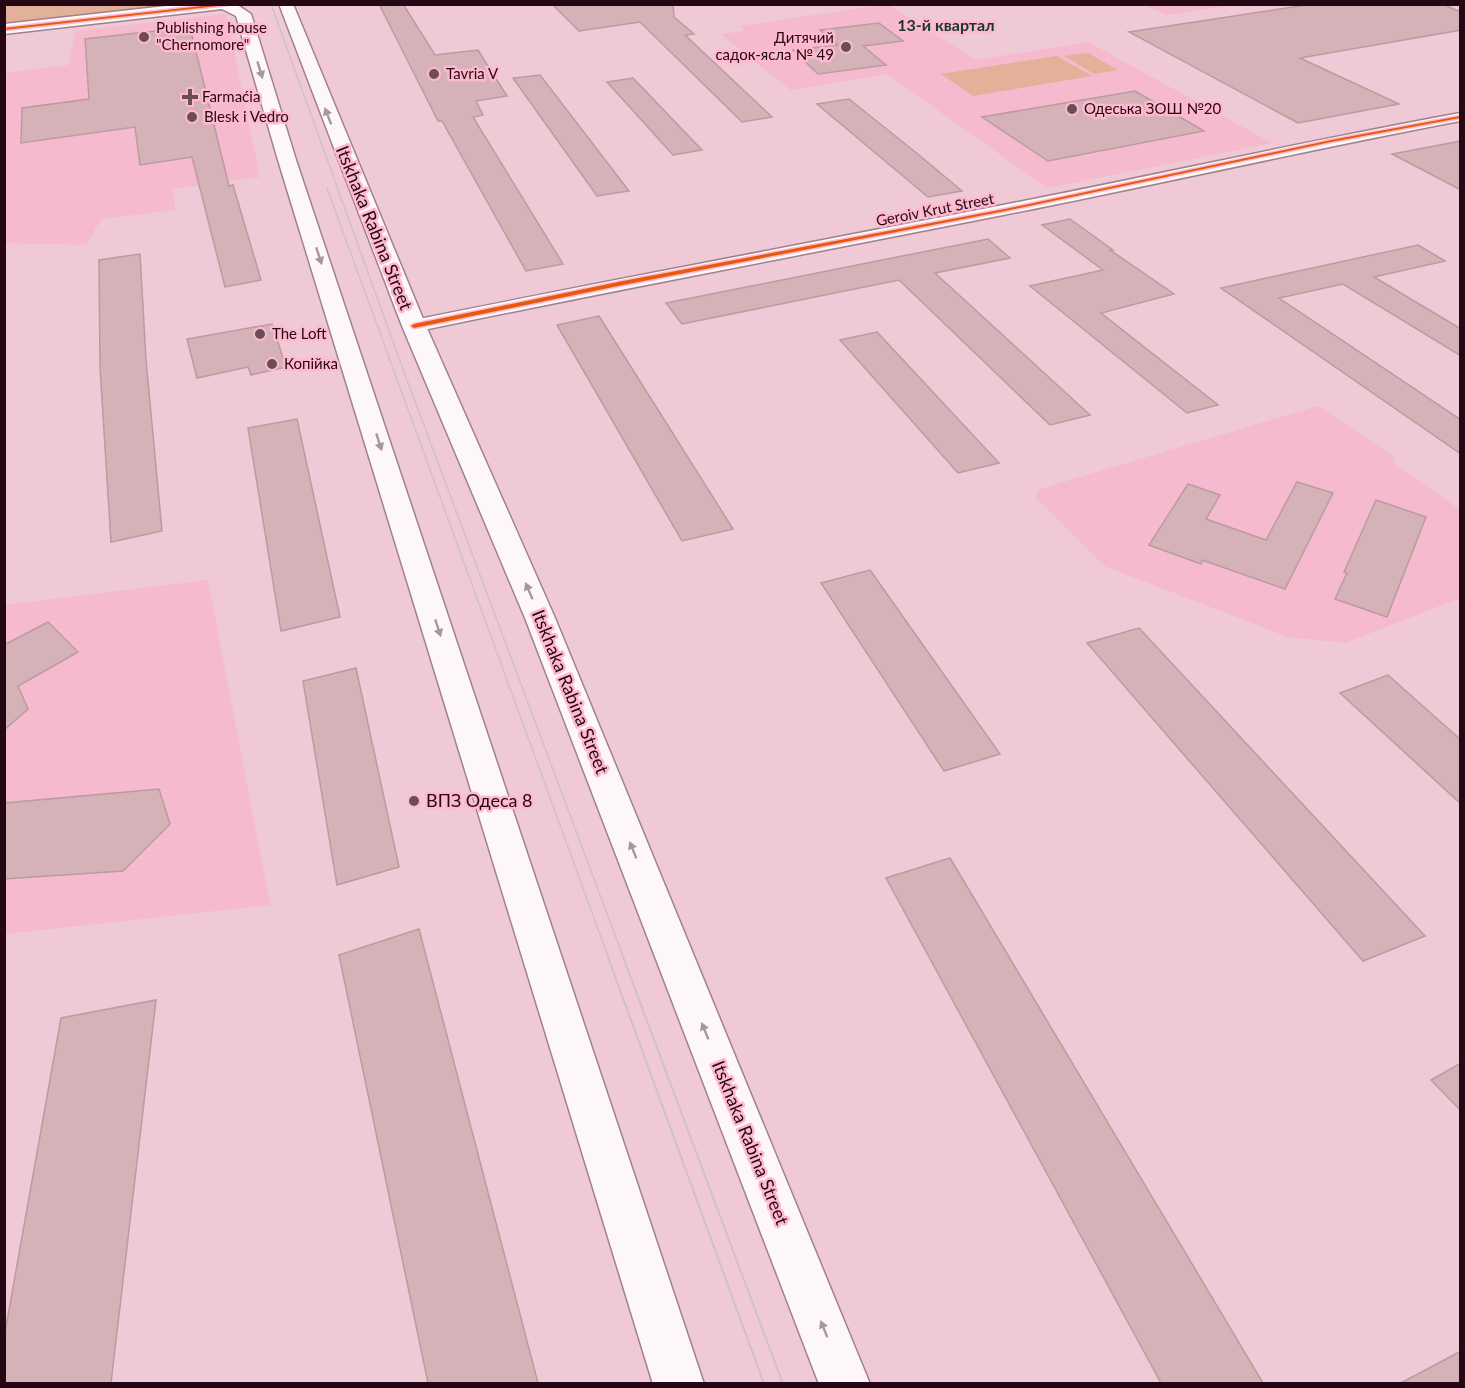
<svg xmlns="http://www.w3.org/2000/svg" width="1465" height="1388" viewBox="0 0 1465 1388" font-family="Lato,sans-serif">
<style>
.built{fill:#f5bacd}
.green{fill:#e3b09a}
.building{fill:#d5b2b8;stroke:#bb9aa0;stroke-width:1.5}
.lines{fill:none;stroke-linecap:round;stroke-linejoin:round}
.street-casing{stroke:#a0828c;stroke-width:3}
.secondary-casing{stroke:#a0828c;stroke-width:3}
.street{fill:#fdf7f9;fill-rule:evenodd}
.secondary{fill:#fdf7f9;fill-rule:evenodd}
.tram-far1{stroke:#cec2c6;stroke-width:1.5}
.tram{stroke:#cec2c6;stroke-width:2}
.cycleway-casing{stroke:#ffb9cf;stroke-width:3}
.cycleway{fill:#e8590c;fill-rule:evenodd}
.oneway{fill:#a7979d}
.poi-dot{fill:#6c4c58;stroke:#ffb9cf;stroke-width:2}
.labels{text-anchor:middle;stroke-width:5;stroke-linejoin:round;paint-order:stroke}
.far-poi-label{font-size:15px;fill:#260814;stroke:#ffb9cf;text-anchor:start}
.far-street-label{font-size:15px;fill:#260814;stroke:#ffb9cf}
.far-neighbourhood-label{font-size:16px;font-weight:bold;fill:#163630;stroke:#ffb9cf}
.street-label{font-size:18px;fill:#260814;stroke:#ffb9cf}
.poi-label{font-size:18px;fill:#260814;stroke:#ffb9cf;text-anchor:start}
</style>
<rect width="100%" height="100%" fill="#efc9d5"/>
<g class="built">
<path d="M887,4L976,60L1088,42L1272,143L1047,188L887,74L790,90L721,34L745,31L740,26Z"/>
<path d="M1143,5H1236L1166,15Z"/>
<path d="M226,14L260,177L173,189L175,210L101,219L86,245L5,243V73L68,65L76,31Z"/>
<path d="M1318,406L1395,457L1392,462L1460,510V598L1345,643L1288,637L1104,566L1035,497L1040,489Z"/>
<path d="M208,580L270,905L5,934L4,605Z"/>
</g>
<g class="green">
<path d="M5,4H175V5L5,23Z"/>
<path d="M1088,53L1118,70L1094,74L1064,56Z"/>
<path d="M1057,56L1092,76L973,96L941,74Z"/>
</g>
<g class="building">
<path d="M379,4H403L435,55L478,50L507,96L476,101L483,115L473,117L563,264L526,271L442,121H438Z"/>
<path d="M552,4H673L674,17L694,34L685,35L772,117L742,122L640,22L579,31Z"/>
<path d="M1313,4H1442L1461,12V30L1300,58L1399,104L1298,123L1129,32Z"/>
<path d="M879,23L903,41L863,46L886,65L818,74L793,50L838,45L820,30Z"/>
<path d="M190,27L229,186L233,185L261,280L225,287L192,157L140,165L135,127L21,143L22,108L89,99L85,39Z"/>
<path d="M540,75L629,191L597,196L513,78Z"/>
<path d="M633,78L702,150L673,155L607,82Z"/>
<path d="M1135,91L1204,131L1048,161L982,117Z"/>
<path d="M849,99L919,155L962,191L928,197L817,104Z"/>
<path d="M1461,141V190L1392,154Z"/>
<path d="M1070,219L1113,250H1110L1174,294L1101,313L1218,405L1187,413L1030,286L1103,270L1042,225Z"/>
<path d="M988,239L1010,258L935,273L1090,415L1050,425L899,280L682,324L666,303Z"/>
<path d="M1418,245L1445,261L1374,277L1461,329V356L1343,284L1279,298L1461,420V454L1221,288Z"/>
<path d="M140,254L146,360L162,531L111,542L100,367L99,260Z"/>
<path d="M599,316L733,529L682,541L557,325Z"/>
<path d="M272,324L286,367L251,375L248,367L197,378L187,339Z"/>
<path d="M877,332L999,463L958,473L840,340Z"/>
<path d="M297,419L340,617L281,631L248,428Z"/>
<path d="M1297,482L1333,493L1285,589L1202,560L1201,564L1149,545L1188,484L1220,495L1206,519L1266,540Z"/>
<path d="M1376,500L1426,517L1387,617L1335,599L1347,573L1344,572Z"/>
<path d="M870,570L1000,754L944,771L821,583Z"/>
<path d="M48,622L78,652L18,686L28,709L4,730V645Z"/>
<path d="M1139,628L1425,936L1363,961L1087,643Z"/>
<path d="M356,668L399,867L337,885L303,681Z"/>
<path d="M1388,675L1461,740V804L1340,693Z"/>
<path d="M159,789L170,824L123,871L4,879V803Z"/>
<path d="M950,858L1263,1383H1161L886,878Z"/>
<path d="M419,929L538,1383H428L339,955Z"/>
<path d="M156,1000L111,1383H4V1338L61,1018Z"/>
<path d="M1461,1063V1111L1431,1080Z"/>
<path d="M1461,1351V1383H1401Z"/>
</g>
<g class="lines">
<defs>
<path id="street" d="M1460,113V121C1307,150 1156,185 1003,215C807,254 610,291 414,332L407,330L404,326L407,322L414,320C610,280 807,244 1003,205C1156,175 1307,141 1460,113Z"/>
<g id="secondary">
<path d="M184,4H236L251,14L296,160L704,1384H653L278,160L236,16L222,9L4,34V24Z"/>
<path d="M279,4H293L426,326L555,618L870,1384H819L525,618L402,326Z"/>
</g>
</defs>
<use href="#street" class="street-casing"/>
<use href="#secondary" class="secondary-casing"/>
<use href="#street" class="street"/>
<use href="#secondary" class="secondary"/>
<g class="tram-far1">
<path d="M271,4L404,372L624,959"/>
<path d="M327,188L609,959"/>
</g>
<g class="tram">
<path d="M608,957L764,1384"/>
<path d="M623,957L783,1384"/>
</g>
<defs>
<g id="cycleway">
<path d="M220,4L227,5L4,30V28Z"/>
<path d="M1460,116V118L1331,142L1005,211L623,285L414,328L411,326L414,324L623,281L1005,209L1331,140Z"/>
</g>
</defs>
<use href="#cycleway" class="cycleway-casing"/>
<use href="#cycleway" class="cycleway"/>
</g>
<defs><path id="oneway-solid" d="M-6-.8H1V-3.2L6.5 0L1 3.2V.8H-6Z" transform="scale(1.5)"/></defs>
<g class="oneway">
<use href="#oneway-solid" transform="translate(260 70) rotate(73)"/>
<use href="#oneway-solid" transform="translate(328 116) rotate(-111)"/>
<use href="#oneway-solid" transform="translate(319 256) rotate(72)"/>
<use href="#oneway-solid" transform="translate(379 442) rotate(72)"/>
<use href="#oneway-solid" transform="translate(529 591) rotate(-113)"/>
<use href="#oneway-solid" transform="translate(438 628) rotate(72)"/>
<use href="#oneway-solid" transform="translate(633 850) rotate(-112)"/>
<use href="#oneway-solid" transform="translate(705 1031) rotate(-112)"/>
<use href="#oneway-solid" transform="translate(824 1329) rotate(-112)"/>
</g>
<g class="poi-dot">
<circle cx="144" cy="37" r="6"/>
<circle cx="846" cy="47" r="6"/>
<circle cx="434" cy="74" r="6"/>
<path d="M187 88h6v6h6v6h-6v6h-6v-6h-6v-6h6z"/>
<circle cx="1072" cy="109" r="6"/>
<circle cx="192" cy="117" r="6"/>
<circle cx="260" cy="334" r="6"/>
<circle cx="272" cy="364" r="6"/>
<circle cx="414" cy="801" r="6"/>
</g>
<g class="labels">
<g class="far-poi-label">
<text x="156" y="33">Publishing house<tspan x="156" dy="17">"Chernomore"</tspan></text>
<text x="834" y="43" text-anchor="end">Дитячий<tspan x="834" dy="17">садок-ясла № 49</tspan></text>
<text x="446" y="79">Tavria V</text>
<text x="202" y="102">Farmaćia</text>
<text x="1084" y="114">Одеська ЗОШ №20</text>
<text x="204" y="122">Blesk i Vedro</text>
<text x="272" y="339">The Loft</text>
<text x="284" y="369">Копійка</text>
</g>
<g class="far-street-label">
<text transform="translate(935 210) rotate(-11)" y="5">Geroiv Krut Street</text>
</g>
<g class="far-neighbourhood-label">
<text x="946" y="31">13-й квартал</text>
</g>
<g class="street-label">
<text transform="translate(374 228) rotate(68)" y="6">Itskhaka Rabina Street</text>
<text transform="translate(570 692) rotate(68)" y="6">Itskhaka Rabina Street</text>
<text transform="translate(750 1143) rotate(68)" y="6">Itskhaka Rabina Street</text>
</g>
<g class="poi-label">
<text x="426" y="807">ВПЗ Одеса 8</text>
</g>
</g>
<rect width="1465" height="1388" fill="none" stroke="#260814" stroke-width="12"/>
</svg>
